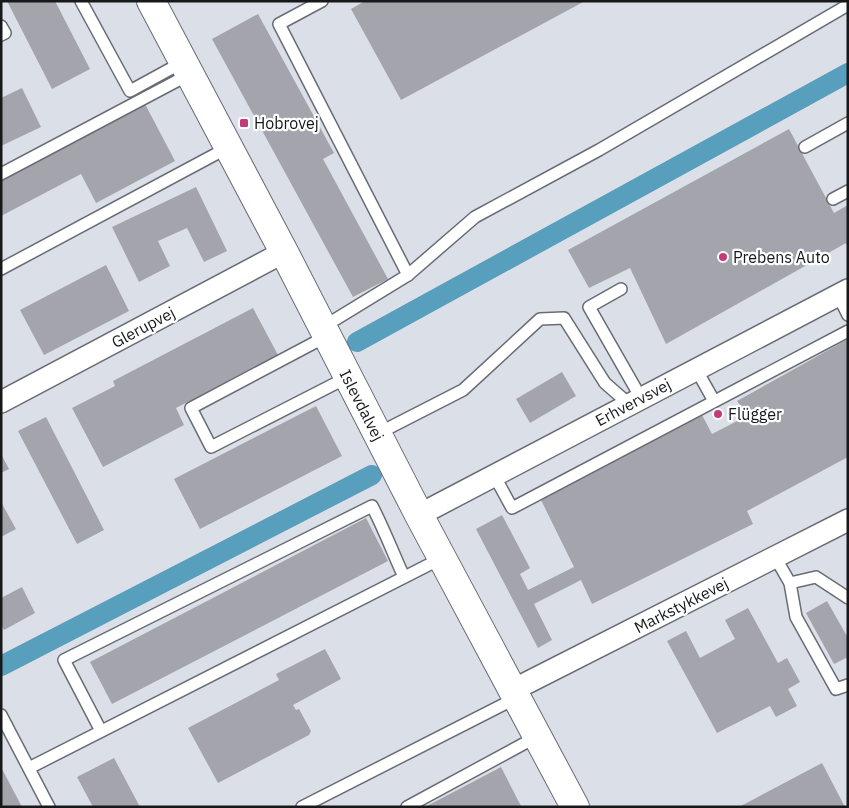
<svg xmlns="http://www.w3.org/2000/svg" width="849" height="808" viewBox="0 0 849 808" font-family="'IBM Plex Sans',sans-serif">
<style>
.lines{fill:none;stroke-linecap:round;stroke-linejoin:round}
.canal{stroke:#589ebd;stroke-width:20}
.building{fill:#a4a4ad}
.lane-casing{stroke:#696c74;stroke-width:14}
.street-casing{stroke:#696c74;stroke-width:24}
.secondary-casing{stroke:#696c74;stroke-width:30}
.lane{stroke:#fff;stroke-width:11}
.street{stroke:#fff;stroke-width:21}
.secondary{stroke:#fff;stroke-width:28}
.poi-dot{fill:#c33b79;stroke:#fff;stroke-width:2}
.labels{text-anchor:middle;stroke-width:4.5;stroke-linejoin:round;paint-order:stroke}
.poi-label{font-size:16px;fill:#16181a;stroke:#fff;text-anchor:start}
.street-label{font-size:16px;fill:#16181a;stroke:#fff}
</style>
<rect width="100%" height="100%" fill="#dbdfe8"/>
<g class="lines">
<g class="canal">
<path d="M357,342L848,73"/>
<path d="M1,666L372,475"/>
</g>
</g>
<g class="building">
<path d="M7,1H55L90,69L52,89Z"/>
<path d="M365,1H585L401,100L351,9Z"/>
<path d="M258,14L334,153L323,159L388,279L353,297L212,39Z"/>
<path d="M22,88L41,127L1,146V98Z"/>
<path d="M144,102L175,161L96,203L81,174L1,216V178Z"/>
<path d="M789,129L834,213L848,205V248L846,243L666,344L630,268L589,288L568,250Z"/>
<path d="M196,187L227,251L204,262L187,228L158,241L170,266L139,282L112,227Z"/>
<path d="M106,265L129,311L44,355L20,310Z"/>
<path d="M253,308L278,355L176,408L184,425L103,467L72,408L115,386L113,381Z"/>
<path d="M848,339V457L747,511L753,524L592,604L581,580L534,604L552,640L538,648L476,529L502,515L530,568L520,574L528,590L574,567L541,500L702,415L712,434L747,416L737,401Z"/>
<path d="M562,372L576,396L530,423L516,399Z"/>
<path d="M316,406L342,456L200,529L174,479Z"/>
<path d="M46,417L104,530L77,544L18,431Z"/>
<path d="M1,454L9,469L1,473Z"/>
<path d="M1,502L16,529L1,537Z"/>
<path d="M366,518L388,561L112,704L90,662Z"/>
<path d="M22,587L35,613L4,630L1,625V598Z"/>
<path d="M827,601L848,638V657L834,664L806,613Z"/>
<path d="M748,608L778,663L787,658L800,682L788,689L797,706L776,717L770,706L717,733L667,641L686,631L700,658L735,639L725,620Z"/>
<path d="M325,649L341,679L293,705L296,710L299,709L311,731L309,735L218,783L188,728L279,680L276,674Z"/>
<path d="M114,758L140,807H93L77,777Z"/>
<path d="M822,763L845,807H739Z"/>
<path d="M1,767L22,807H1Z"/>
<path d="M501,767L521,806L519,807H425Z"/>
</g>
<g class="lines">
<defs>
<g id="lane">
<path d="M81,1L130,91L183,62"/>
<path d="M322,1L279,24L408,275"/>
<path d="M1,26L5,33L1,35"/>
<path d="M805,147L848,123"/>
<path d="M1,174L190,74"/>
<path d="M833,199L848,191"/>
<path d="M1,269L229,147"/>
<path d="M621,289L589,307L641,398"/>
<path d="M838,295L848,315"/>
<path d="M323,327L408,275L475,217L599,150L848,5"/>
<path d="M327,336L191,408L211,447L348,377"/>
<path d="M696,369L714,401"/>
<path d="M377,434L463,390L540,319L564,318L605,383L629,404"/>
<path d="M494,475L512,508L848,331"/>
<path d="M775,557L790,583L796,617L836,689L848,685"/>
<path d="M790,583L816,577L848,598"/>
<path d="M1,715L49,807"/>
<path d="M101,731L64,660L372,506C384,529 393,553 404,577"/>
<path d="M29,768L442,558"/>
<path d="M302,807L516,698"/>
<path d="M407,807L538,736"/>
</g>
<g id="street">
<path d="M1,402L284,252"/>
<path d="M419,515L848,290"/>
<path d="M513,690L848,520"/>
</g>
<path id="secondary" d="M151,1L284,252L419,515L575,807"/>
</defs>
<use href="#lane" class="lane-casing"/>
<use href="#street" class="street-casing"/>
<use href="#secondary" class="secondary-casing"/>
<use href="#lane" class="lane"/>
<use href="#street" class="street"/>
<use href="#secondary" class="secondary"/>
</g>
<g class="poi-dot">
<rect x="239" y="118" width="10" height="10" rx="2.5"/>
<circle cx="723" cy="257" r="5"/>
<circle cx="718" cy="414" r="5"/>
</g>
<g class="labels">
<g class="poi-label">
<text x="254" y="129">Hobrovej</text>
<text x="733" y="263">Prebens Auto</text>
<text x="728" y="420">Flügger</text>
</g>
<g class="street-label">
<text transform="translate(143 327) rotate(-28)" y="6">Glerupvej</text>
<text transform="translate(633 402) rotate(-28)" y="6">Erhvervsvej</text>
<text transform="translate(362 405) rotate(63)" y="6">Islevdalvej</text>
<text transform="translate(681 605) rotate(-27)" y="6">Markstykkevej</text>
</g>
</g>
<rect width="849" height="808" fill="none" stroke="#16181a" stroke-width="5"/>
</svg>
